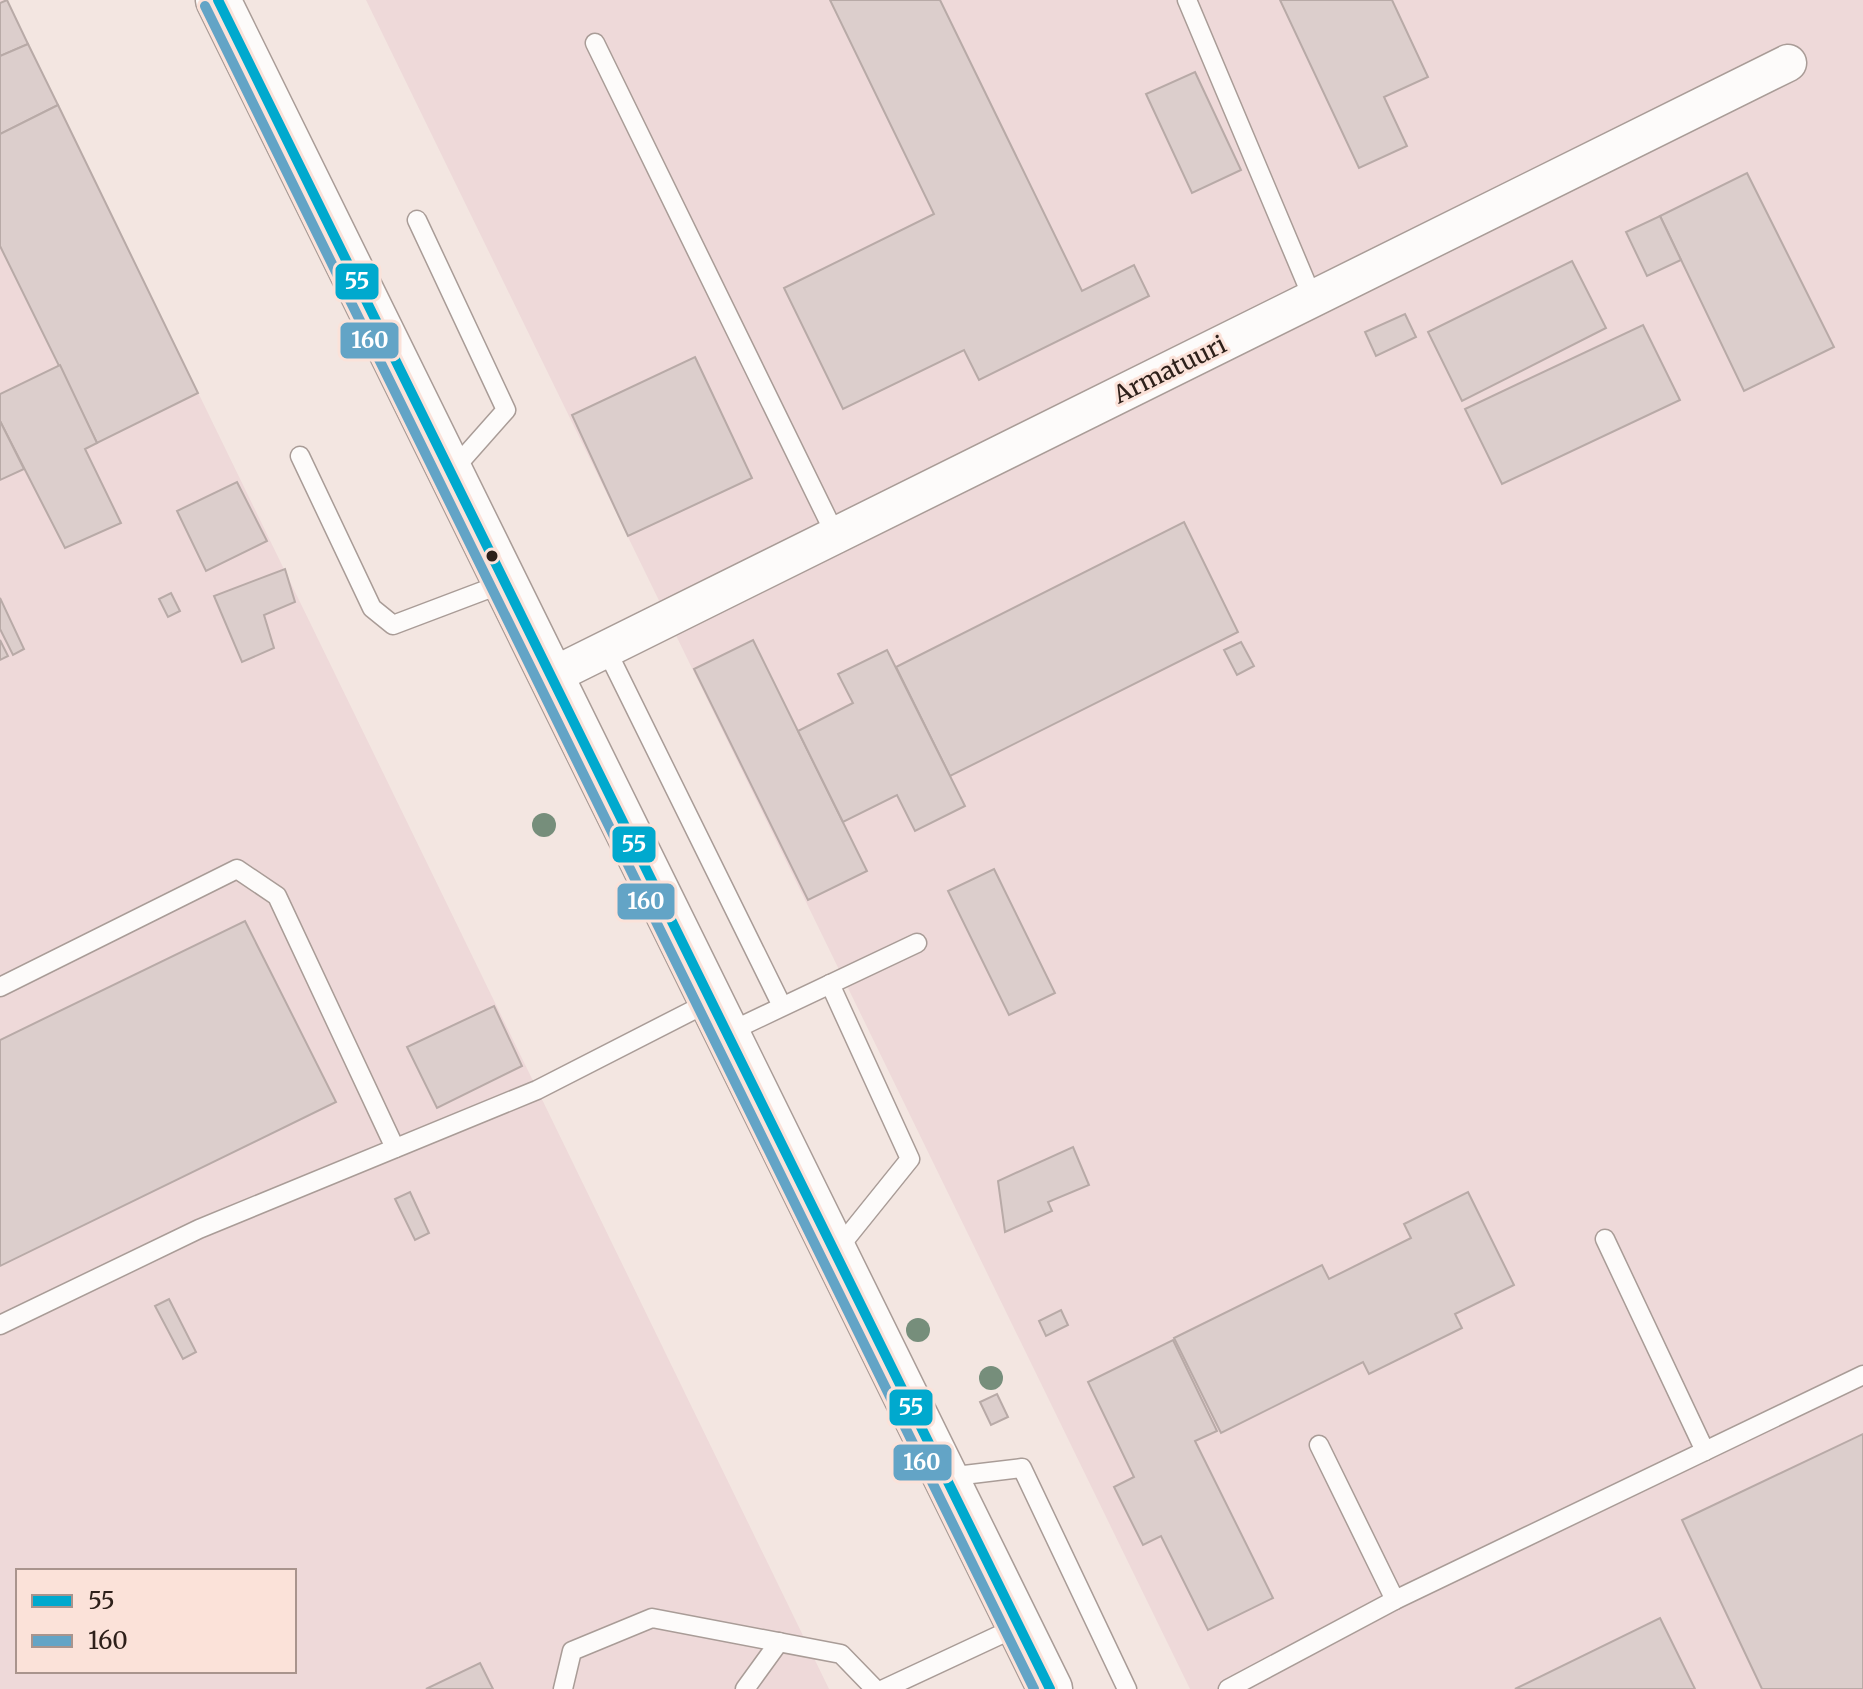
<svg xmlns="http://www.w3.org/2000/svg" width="1863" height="1689" viewBox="0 0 1863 1689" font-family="Merriweather,serif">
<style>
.industrial{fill:#eed9d9;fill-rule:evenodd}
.building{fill:#dccecc;stroke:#b8aaa7;stroke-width:2}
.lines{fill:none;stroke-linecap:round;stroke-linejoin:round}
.lane-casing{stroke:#a99c97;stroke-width:21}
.street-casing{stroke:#a99c97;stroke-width:39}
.secondary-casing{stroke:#a99c97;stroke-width:47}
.lane{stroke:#fdfbfa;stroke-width:18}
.street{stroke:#fdfbfa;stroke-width:36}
.secondary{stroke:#fdfbfa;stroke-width:44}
.bus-1-casing{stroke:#fbe2d9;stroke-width:16}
.bus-2-casing{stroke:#fbe2d9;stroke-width:16}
.bus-1{stroke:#00a9ce;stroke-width:10}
.bus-2{stroke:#63a4c6;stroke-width:10}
.tree{fill:#768e7b}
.bus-dot{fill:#2e201a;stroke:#fbe2d9;stroke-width:3}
.labels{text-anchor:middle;stroke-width:6;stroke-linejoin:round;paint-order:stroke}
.street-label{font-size:24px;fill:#2e201a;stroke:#fbe2d9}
.line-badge{stroke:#fbe2d9;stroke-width:3}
.badge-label{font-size:22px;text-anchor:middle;font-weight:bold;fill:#fff}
</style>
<rect width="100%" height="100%" fill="#f3e6e1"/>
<g class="industrial">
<path d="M0,0H7L829,1689H0ZM18,1571H294V1671H18Z"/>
<path d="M366,0H1863V1689H1190Z"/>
</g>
<g class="building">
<path d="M7,0L28,44L0,56V3Z"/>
<path d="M830,0H940L1082,291L1134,265L1149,296L979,380L964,350L843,409L784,288L934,214Z"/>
<path d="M1280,0H1392L1428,77L1384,97L1407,146L1359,168Z"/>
<path d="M28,44L58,105L0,134V56Z"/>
<path d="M1195,72L1241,170L1192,193L1146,94Z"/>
<path d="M58,105L198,393L97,443L0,246V134Z"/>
<path d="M1747,173L1834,347L1744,391L1660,216Z"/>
<path d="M1660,216L1681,260L1647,276L1626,232Z"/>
<path d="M1572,261L1606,328L1462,401L1428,332Z"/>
<path d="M1405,314L1416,337L1376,356L1365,332Z"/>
<path d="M1643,325L1680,400L1502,484L1465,409Z"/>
<path d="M695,357L752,478L628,536L572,415Z"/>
<path d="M60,365L97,443L85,449L121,523L65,548L0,421V394Z"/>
<path d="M0,421L24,469L0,480Z"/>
<path d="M237,482L267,541L206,571L177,511Z"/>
<path d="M1184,522L1238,632L950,776L896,667Z"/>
<path d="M285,569L295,602L264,615L274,648L242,662L214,596Z"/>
<path d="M171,593L180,611L168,617L159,599Z"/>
<path d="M0,598L24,649L13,655L0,629Z"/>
<path d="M0,640L8,656L0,660Z"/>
<path d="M753,640L867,871L808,900L694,669Z"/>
<path d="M1241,642L1254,666L1237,675L1224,650Z"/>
<path d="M887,650L965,806L915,831L897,795L843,822L798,731L853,703L838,674Z"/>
<path d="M994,869L1055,993L1009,1015L948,891Z"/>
<path d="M245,921L336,1102L0,1266V1040Z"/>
<path d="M494,1006L522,1066L437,1108L407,1047Z"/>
<path d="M1073,1147L1089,1185L1048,1202L1052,1211L1005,1232L998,1181Z"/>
<path d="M410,1192L429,1233L415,1240L395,1199Z"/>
<path d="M1468,1192L1514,1285L1455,1314L1462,1328L1369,1374L1363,1362L1221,1433L1174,1338L1322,1265L1329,1279L1411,1238L1404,1224Z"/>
<path d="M169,1299L196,1352L183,1359L155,1306Z"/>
<path d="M1061,1310L1068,1325L1046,1336L1039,1321Z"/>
<path d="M1173,1340L1217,1431L1195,1441L1273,1598L1208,1630L1161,1536L1143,1545L1114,1487L1134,1477L1088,1382Z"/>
<path d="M997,1394L1008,1417L991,1425L980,1402Z"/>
<path d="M1863,1434V1689H1762L1682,1520Z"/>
<path d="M1660,1618L1695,1689H1515Z"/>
<path d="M480,1663L493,1689H426Z"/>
</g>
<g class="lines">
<defs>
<g id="lane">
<path d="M1187,0L1313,299"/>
<path d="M595,43L836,536"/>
<path d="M417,220L506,410L452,471"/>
<path d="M300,456L372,608L393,625L504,583"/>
<path d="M606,649L782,1006"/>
<path d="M830,984L910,1159L836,1251"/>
<path d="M0,987L237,869L277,896L395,1148"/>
<path d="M727,1033L917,943"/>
<path d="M1605,1239L1705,1451"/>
<path d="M0,1325L199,1229L537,1090L711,1001"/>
<path d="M1319,1445L1395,1600"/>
<path d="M947,1477L1022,1468L1127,1689"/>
<path d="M563,1689L572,1651L652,1618L841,1654L875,1689"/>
<path d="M745,1689L779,1642"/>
<path d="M884,1689L1019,1626"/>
<path d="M1228,1689L1395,1600L1863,1375"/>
</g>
<path id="street" d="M552,676L1788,63"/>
<path id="secondary" d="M218,0L1050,1689"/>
</defs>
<use href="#lane" class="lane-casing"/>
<use href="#street" class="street-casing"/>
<use href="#secondary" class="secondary-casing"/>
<use href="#lane" class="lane"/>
<use href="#street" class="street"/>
<use href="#secondary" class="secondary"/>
<defs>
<path id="bus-1" d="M218,0L1050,1689"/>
<path id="bus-2" d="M205,6L1034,1689"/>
</defs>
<use href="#bus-1" class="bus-1-casing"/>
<use href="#bus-2" class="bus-2-casing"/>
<use href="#bus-1" class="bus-1"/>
<use href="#bus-2" class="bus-2"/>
</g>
<g class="tree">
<circle cx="544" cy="825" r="12"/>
<circle cx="918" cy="1330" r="12"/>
<circle cx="991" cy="1378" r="12"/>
</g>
<circle class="bus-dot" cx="492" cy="556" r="7"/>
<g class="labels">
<g class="street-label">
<text transform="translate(1170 370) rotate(-26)" y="8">Armatuuri</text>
</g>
</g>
<g class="line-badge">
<rect x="334" y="262" width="46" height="39" rx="8" fill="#00a9ce"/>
<rect x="339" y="321" width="61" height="39" rx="8" fill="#63a4c6"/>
<rect x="611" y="825" width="46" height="39" rx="8" fill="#00a9ce"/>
<rect x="616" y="882" width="60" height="39" rx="8" fill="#63a4c6"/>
<rect x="888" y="1388" width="46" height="39" rx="8" fill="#00a9ce"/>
<rect x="892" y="1443" width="61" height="39" rx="8" fill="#63a4c6"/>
</g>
<g class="badge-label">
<text x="357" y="289">55</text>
<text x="370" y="348">160</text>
<text x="634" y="852">55</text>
<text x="646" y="909">160</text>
<text x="911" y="1415">55</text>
<text x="922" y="1470">160</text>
</g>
<rect x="16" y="1569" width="280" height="104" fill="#fbe2d9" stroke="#a9948d" stroke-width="2"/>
<rect x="32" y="1595" width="40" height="12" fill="#00a9ce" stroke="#a9948d" stroke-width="2"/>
<text x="88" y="1609" font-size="24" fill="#2e201a">55</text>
<rect x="32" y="1635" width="40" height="12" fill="#63a4c6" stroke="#a9948d" stroke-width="2"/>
<text x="88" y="1649" font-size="24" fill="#2e201a">160</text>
</svg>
